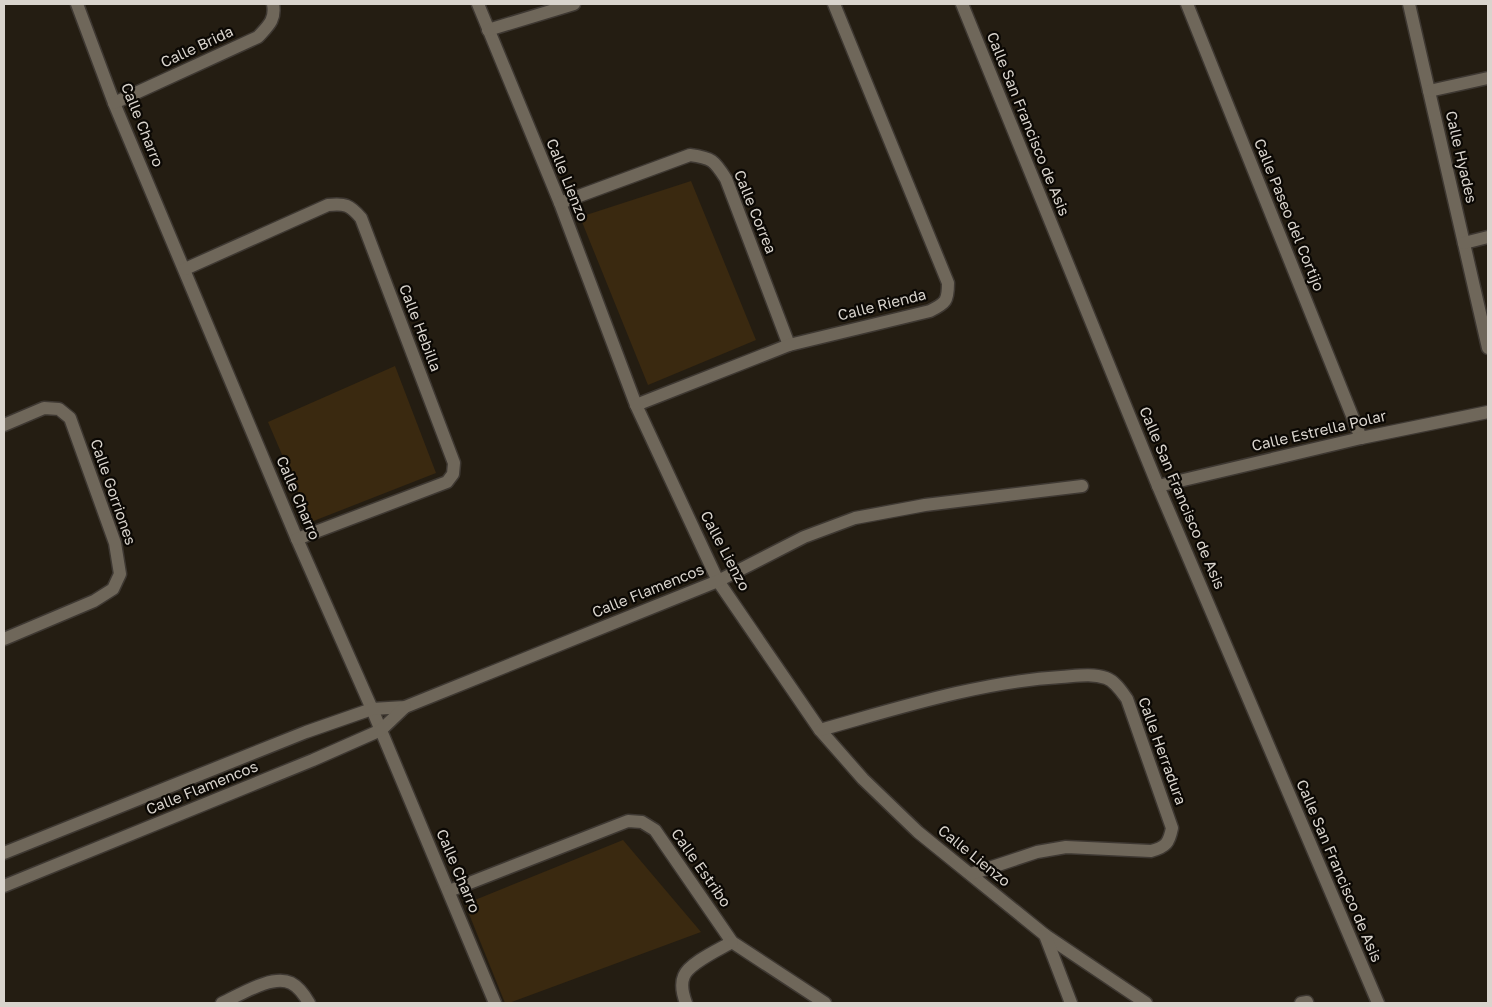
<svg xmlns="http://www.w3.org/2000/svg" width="1492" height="1007" viewBox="0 0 1492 1007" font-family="'Golos Text',sans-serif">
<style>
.green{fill:#3a2910}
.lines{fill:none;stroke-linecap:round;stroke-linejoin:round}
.minor-casing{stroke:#3e3832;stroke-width:15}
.minor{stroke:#6f675a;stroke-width:12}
.labels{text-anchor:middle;stroke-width:4.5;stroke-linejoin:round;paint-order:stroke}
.street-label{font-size:15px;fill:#d9d4cd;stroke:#0b0804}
</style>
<rect width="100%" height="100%" fill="#241d12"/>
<g class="green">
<path d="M691,181L756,340L648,385L580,217Z"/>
<path d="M395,366L436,473L311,522L268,422Z"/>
<path d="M623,840L701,932L509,1003H505L465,904Z"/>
</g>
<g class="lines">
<defs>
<g id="minor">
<path d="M77,4L114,103L297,539L372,709L495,1003"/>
<path d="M478,4L560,203L636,405L718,581L820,730L863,779L918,832L1045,935L1146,1003"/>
<path d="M962,4L1158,486L1378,1003"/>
<path d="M1187,4L1361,438"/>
<path d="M1409,4L1488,348"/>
<path d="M488,30L574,4"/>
<path d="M1429,91L1488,78"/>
<path d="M114,103L258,37C268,26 276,20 273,4"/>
<path d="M560,203L690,155C712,158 714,160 726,179L789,345"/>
<path d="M1464,243L1488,237"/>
<path d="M185,269L328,205C345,203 350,205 361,218L454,463L453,474L447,482L297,539"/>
<path d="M636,405L789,345L930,311C946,303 948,301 948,283L834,4"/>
<path d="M4,425L44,408L59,409L70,418L115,543L120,574L113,589L94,601L4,639"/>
<path d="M1158,486L1361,438L1488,412"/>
<path d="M820,730C899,708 979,682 1061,677C1076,676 1092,673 1106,678C1115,681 1122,692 1127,699L1172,828C1169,843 1166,847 1151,851L1066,847L1037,852L971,874"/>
<path d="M4,853L306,732L372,709L405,707L718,581L804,537L855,518L925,505L1082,486"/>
<path d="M4,886L313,760L381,730L405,707"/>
<path d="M449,891L628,821L642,822L655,830L732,942L825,1003"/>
<path d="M1045,935L1071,1003"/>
<path d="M222,1003C240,995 272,974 291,983C299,987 305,996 309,1003"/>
<path d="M686,1003C683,995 680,985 684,976C689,963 720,949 732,942"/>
<path d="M1301,1003L1307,1002"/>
</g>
</defs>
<use href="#minor" class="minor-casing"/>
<use href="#minor" class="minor"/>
</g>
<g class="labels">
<g class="street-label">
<text transform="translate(197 47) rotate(-25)" y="5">Calle Brida</text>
<text transform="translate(1028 124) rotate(68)" y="5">Calle San Francisco de Asis</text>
<text transform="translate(142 125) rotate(68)" y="5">Calle Charro</text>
<text transform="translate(1461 157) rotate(77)" y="5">Calle Hyades</text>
<text transform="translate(567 180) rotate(68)" y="5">Calle Lienzo</text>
<text transform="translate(755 212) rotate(68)" y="5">Calle Correa</text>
<text transform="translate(1289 215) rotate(68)" y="5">Calle Paseo del Cortijo</text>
<text transform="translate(882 305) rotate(-14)" y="5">Calle Rienda</text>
<text transform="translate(420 328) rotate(69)" y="5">Calle Hebilla</text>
<text transform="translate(1319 431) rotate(-13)" y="5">Calle Estrella Polar</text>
<text transform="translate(113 492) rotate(71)" y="5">Calle Gorriones</text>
<text transform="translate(298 498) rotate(67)" y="5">Calle Charro</text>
<text transform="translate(1182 498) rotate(67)" y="5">Calle San Francisco de Asis</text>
<text transform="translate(725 551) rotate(62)" y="5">Calle Lienzo</text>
<text transform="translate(648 591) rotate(-22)" y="5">Calle Flamencos</text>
<text transform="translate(1162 751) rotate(70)" y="5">Calle Herradura</text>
<text transform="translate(202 788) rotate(-22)" y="5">Calle Flamencos</text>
<text transform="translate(974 856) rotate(39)" y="5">Calle Lienzo</text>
<text transform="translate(701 868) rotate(55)" y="5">Calle Estribo</text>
<text transform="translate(458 871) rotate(67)" y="5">Calle Charro</text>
<text transform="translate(1339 871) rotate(67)" y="5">Calle San Francisco de Asis</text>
</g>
</g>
<rect width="1492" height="1007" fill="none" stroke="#d9d4cd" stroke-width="10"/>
</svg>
